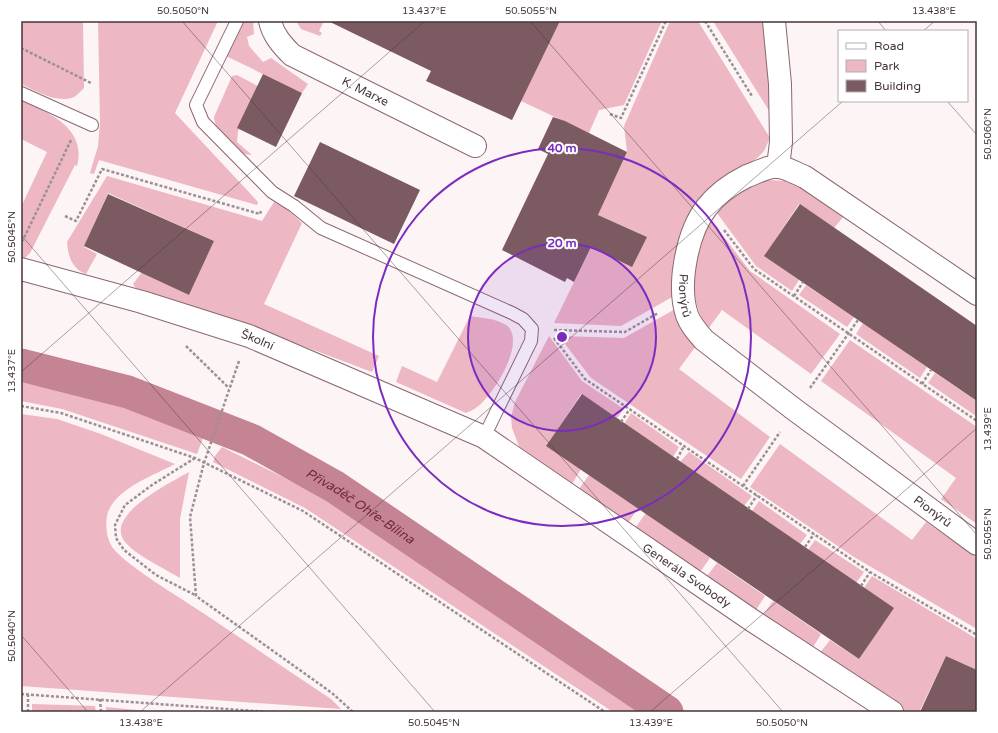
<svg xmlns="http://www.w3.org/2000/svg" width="998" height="733" viewBox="0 0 998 733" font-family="'Varela Round',sans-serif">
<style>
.green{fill:#edb7c4}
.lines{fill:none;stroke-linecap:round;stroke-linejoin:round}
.canal{stroke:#c48494;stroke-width:33}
.building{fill:#7b5a62}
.service-casing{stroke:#8a6971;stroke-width:14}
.minor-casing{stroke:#8a6971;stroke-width:24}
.path{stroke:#9d9093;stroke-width:2.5;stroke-dasharray:3 2;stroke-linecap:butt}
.service{stroke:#fff;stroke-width:12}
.minor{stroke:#fff;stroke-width:22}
.ticks{fill:none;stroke:#453539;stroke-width:1;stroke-opacity:0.45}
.ring{fill:none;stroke:#7b2cbf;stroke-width:2}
.labels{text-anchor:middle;stroke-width:4;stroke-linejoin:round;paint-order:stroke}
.street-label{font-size:12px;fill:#453539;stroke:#fff}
.water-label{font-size:13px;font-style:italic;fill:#72263f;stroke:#fff}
.centre{fill:#7b2cbf;stroke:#fff;stroke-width:2}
.ring-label{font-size:12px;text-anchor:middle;font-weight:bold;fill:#7b2cbf;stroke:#fff;stroke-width:4;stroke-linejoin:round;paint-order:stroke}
.neatline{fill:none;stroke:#453539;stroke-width:1.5}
.ticks-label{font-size:10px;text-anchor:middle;fill:#453539}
</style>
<rect width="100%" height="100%" fill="#fdf4f6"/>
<g class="green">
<path d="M21,21H83L84,88C81,91 77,95 74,97C57,104 36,91 21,84Z"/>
<path d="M98,21H218L175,113L258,202L257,205L99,160L94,174L90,173L98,146L100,122Z"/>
<path d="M243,21H253L254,34L247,37L249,46L263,62L271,58L308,84L302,93L226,56Z"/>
<path d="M296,21H324L319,31L322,33L320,36L301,29Z"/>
<path d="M560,21H662L624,105L599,110L589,133L521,101Z"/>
<path d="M670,21H698L770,138L764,151L752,163L734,170L717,182L699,200L674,296L621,326L554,323L591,247L647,237L598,215L627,152L624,126Z"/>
<path d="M713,21H766L771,114Z"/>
<path d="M237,75L258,86L238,131L237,142L252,155L244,154L240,151C230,142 215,132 214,117L232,76Z"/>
<path d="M21,100C49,113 87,128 77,166L75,165L30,253L25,258H21V207L47,152L21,139Z"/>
<path d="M107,176L262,221L274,202L287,209L302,223L264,304L379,356L372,372L266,332L137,290L133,284L142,272L189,295L214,241L108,193L84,247L97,254L86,274C72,269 68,256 67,242Z"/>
<path d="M769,180L785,181L799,186L844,216L834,228L799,204L765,255L799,280L792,291L756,266L717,213C718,205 739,190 747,186C754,184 762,182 769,180Z"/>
<path d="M711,220L750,271L840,334L811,374L722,310L708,329C685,295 694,255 711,220Z"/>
<path d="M806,285L854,317L847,327L799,295Z"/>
<path d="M677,308L696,346L679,369L770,437L741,479L591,378L559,336L624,338Z"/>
<path d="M470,316C481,318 495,318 506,325C528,340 493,396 477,407C474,410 469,411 466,413L396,382L402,366L437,382Z"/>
<path d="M863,323L927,367L920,378L856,334Z"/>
<path d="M549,336L582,381L624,409L617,418L581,394L547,445L581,469L572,484L520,449L512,428L511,417L515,402Z"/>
<path d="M850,340L977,427V524L941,499L956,478L821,381Z"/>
<path d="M935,373L977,401L976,416L928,383Z"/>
<path d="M21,382L110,402L203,438L197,454L62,409L21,401Z"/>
<path d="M631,413L679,447L673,457L624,424Z"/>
<path d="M21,414L57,419L101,434L175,464C153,476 118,487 108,512C105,522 106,536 111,545C120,562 181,598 200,611C244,640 287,670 331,699L341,709L21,686Z"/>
<path d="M780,444L912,540L926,522L977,558V629L854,557L750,487Z"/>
<path d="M222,447L295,483L354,517L638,712H613L305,508L213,462L215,456Z"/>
<path d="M689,452L752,496L744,506L680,462Z"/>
<path d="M189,472L180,519V578C164,568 137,556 125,542C103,515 172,482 189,472Z"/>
<path d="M589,475L638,508L628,523L579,489Z"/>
<path d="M759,501L807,535L800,544L752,511Z"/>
<path d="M646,513L710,558L700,572L635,528Z"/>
<path d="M815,540L864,572L856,583L808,550Z"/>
<path d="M717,563L765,596L756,610L707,576Z"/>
<path d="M872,576L977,639V670L946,656L920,710L923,712H907L819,654L830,640L859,659L893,608L864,588Z"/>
<path d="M773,601L821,634L812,649L763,615Z"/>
<path d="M32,704L95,706L96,712H32Z"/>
<path d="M106,707L157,712H106Z"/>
</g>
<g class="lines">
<path class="canal" id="s1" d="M21,365L128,392L251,440L335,487L667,712"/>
</g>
<g class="building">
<path d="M328,21H560L512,120L426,81L431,71Z"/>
<path d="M263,74L302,93L276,147L237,128Z"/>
<path d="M553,117L565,121L627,152L598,215L647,237L632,267L591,247L574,282L567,278L565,282L502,250L548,154L538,149Z"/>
<path d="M320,142L420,190L394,244L294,196Z"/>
<path d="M108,194L214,241L189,295L84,246Z"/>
<path d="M800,204L977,326V401L764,256Z"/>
<path d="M582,394L894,608L859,659L546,446Z"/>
<path d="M946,656L977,670V712H920Z"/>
</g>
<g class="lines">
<defs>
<g id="service">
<path d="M237,21L196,105L203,122L272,192L294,206L321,228L512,313L523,319L532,329L531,341L484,437"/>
<path d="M21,93L92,125"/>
</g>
<g id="minor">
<path id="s2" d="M270,21C273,35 282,45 292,55L475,146"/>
<path d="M774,21L780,84L781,142L778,167"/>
<path id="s3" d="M21,269L142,302L249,336L484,437L753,621L892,712"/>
<path id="s4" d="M977,294L805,177C797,174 788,168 779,167C770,165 756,173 747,176C731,184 718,193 707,207C687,232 677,285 687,315C690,324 697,332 704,340L795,410L977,544"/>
</g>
</defs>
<use href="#service" class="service-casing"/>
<use href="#minor" class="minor-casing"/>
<g class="path">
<path d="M705,21L752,96"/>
<path d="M21,48L91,83"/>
<path d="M610,114L621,118L666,21"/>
<path d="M65,216L76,221L102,169L260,214L261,211"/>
<path d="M724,230L754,269L977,421"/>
<path d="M21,239L23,240L71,140"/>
<path d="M794,296L803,282"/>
<path d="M554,330L625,332L658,313"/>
<path d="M554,338L585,379L870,572L977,635"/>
<path d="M186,346L229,388"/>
<path d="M239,361L204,463L190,517L196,596L332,693L353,712"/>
<path d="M922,384L931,370"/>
<path d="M810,388L858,320"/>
<path d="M21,406L61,413L195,458L303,511L605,712"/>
<path d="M621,422L629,410"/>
<path d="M195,458L152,485L125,505L115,525L116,538L124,550L156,575L195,595"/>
<path d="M677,459L684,446"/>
<path d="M743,486L780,432"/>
<path d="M748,509L757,495"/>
<path d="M805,547L814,534"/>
<path d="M861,586L870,572"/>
<path d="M21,694L268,712"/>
<path d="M100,699L101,712"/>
<path d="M28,712V695"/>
</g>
<use href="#service" class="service"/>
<use href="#minor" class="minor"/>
</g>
<path class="ticks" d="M182,21L783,712M530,21L977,535M878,21L886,31M923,31L935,21M947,101L977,135M21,235L435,712M21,372L425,21M21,635L88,712M140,712L843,101M650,712L977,428"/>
<circle cx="562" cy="337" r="94" fill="#7b2cbf" fill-opacity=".12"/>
<g class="ring">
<circle cx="562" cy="337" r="94"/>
<circle cx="562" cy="337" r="189"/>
</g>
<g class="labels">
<g class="street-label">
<text dy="4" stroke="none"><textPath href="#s2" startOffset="123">K. Marxe</textPath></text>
<text dy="4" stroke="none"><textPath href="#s4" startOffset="414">Pionýrů</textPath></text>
<text dy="4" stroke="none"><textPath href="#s3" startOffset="247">Školní</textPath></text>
<text dy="4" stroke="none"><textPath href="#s4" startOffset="750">Pionýrů</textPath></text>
<text dy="4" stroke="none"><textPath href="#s3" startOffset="739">Generála Svobody</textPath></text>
</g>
<g class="water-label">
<text dy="5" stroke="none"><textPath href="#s1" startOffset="370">Přivaděč Ohře-Bílina</textPath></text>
</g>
</g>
<circle cx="562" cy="337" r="6" class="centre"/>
<g class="ring-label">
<text x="562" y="152">40 m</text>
<text x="562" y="247">20 m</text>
</g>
<rect width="998" height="733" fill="none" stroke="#ffffff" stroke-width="44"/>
<rect x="838" y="30" width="130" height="72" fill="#ffffff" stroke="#b5aeb0"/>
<rect x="846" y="43" width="20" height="6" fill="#ffffff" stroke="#b5aeb0"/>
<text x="874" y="50" font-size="12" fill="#453539">Road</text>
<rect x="846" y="60" width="20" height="12" fill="#edb7c4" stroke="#b5aeb0"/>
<text x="874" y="70" font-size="12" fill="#453539">Park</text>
<rect x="846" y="80" width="20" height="12" fill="#7b5a62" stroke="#b5aeb0"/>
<text x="874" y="90" font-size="12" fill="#453539">Building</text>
<rect x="22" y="22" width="954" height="689" class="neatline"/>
<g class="ticks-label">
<text x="183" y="14">50.5050°N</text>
<text x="424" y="14">13.437°E</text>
<text x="531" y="14">50.5055°N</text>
<text x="934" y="14">13.438°E</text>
<text transform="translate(987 134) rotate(-90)" y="4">50.5060°N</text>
<text transform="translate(11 237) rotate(-90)" y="4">50.5045°N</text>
<text transform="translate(11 371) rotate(-90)" y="4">13.437°E</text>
<text transform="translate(987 429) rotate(-90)" y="4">13.439°E</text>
<text transform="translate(987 534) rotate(-90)" y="4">50.5055°N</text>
<text transform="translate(11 636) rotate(-90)" y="4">50.5040°N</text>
<text x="141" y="726">13.438°E</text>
<text x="434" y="726">50.5045°N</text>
<text x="651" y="726">13.439°E</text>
<text x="782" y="726">50.5050°N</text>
</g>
</svg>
